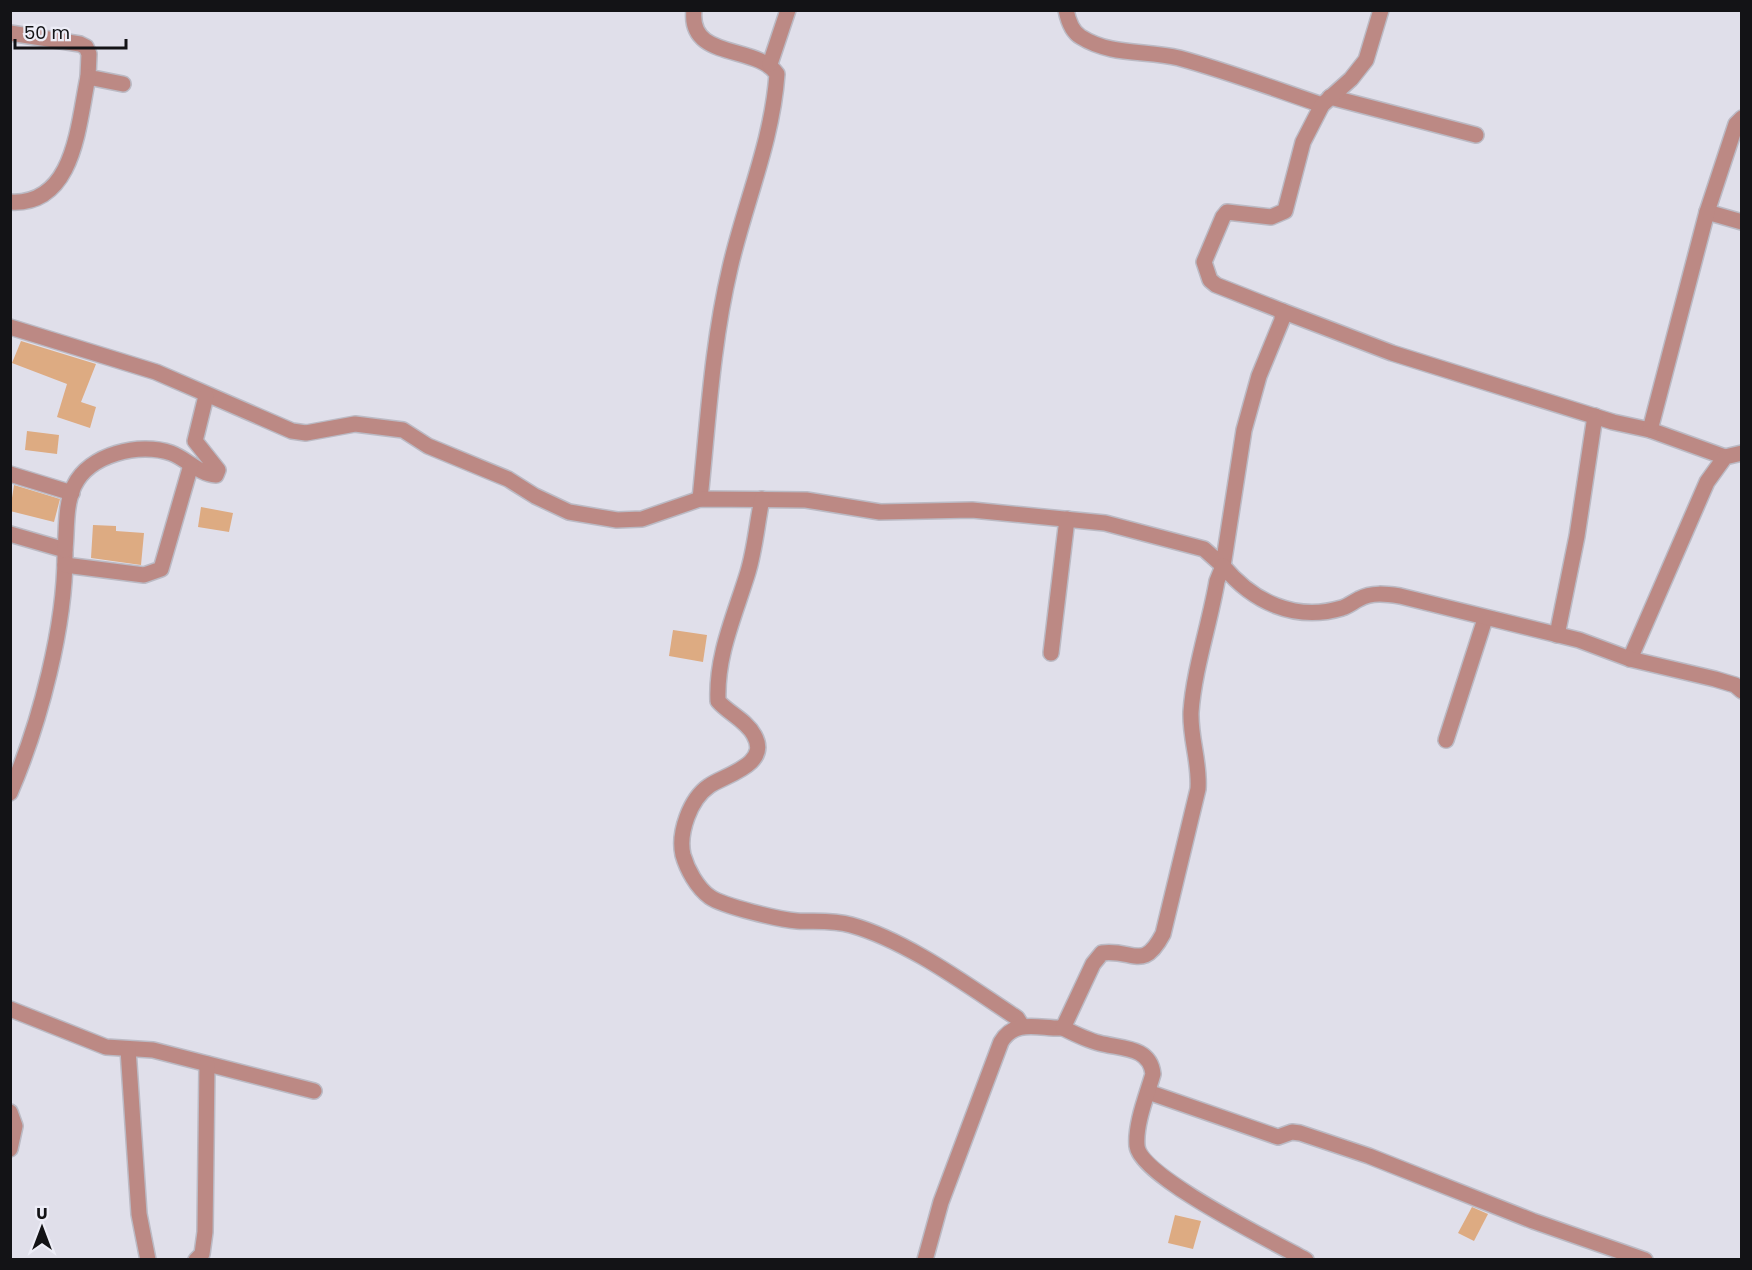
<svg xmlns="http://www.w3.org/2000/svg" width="1752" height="1270" viewBox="0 0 1752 1270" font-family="Poppins,sans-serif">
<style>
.building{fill:#ddab82}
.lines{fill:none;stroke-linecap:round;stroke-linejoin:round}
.street-casing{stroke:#bbbac4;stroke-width:18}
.street{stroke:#bc8984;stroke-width:15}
</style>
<rect width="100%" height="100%" fill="#e0dfea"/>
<g class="building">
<path d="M21,341L96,364L81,402L96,407L90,428L57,417L67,384L12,363Z"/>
<path d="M27,431L59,435L57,454L25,450Z"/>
<path d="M14,485L60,499L54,522L10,511Z"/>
<path d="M201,507L233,513L229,532L198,527Z"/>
<path d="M93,525L116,526V531L144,533L141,565L91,558Z"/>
<path d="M673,630L707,635L703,662L669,656Z"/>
<path d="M1472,1207L1488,1214L1474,1241L1458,1233Z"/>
<path d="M1175,1215L1201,1221L1193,1249L1168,1243Z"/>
</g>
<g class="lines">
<defs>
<g id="street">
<path d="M694,10C688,61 757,44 777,74C772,143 745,202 730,268C712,344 708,422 700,499"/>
<path d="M1066,10C1068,20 1072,32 1081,37C1111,56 1146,50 1179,58C1227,71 1275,89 1322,105"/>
<path d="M10,33L80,44L86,47L89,54L88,77L123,84"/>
<path d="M770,64L788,10"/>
<path d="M1330,97L1476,135"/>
<path d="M10,202C75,206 78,124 88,77"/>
<path d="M1707,212L1742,222"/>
<path d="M1282,311L1392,353L1613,422L1650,430L1725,457"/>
<path d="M10,327L156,372L292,431L306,433L355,424L403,430L428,446L508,479L535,496L569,512L617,520L642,519L700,499L806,500L880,512L972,510L1105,523L1204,549L1223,566L1244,430L1259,376L1282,320V311L1216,285L1210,280L1204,262L1223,217L1227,212L1271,217L1285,211L1303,142L1322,105L1351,79L1366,60L1381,10"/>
<path d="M1650,430L1707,212L1736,124L1742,118"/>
<path d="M10,474L72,493"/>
<path d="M762,499C757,523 755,549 748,572C735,615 716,655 718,701C728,713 746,720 754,735C771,765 724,775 709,786C690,799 678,833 683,855C687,869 697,888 710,897C723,906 780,920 797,921C815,922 833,920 851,925C908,941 968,986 1017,1018L1022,1026"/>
<path d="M10,534L65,550C66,625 40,723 10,793"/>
<path d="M65,550C67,530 65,505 74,486C89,454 140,442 171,453C187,459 199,474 216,475L218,470L195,441L206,396"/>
<path d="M65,565L144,575L161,569L191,465"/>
<path d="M1557,635L1577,536L1595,416"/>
<path d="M1051,653L1067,519"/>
<path d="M1630,659L1707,482L1725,457L1742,453"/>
<path d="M1446,740L1485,619"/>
<path d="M10,1009L106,1047L153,1050L314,1091"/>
<path d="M128,1049L139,1214L148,1260"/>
<path d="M1148,1092L1278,1137L1292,1132L1300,1133L1369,1156L1533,1221L1645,1260"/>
<path d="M10,1112L15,1126L10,1149"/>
<path d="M196,1260L202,1254L205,1232L207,1064"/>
<path d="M925,1260L941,1202L1001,1042C1015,1018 1040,1029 1063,1028"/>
<path d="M1306,1260C1276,1243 1140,1177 1137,1146C1135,1124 1147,1095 1153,1074C1150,1046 1121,1049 1099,1043C1087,1040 1075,1034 1063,1028L1093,964L1102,953C1134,949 1143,972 1163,934L1198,789C1200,762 1190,739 1191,712C1194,669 1210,623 1217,581L1223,566C1253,602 1295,622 1342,608C1348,606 1353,602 1359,599C1372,592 1386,594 1400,596L1579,640L1630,659L1715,679L1735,685L1742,691"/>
</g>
</defs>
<use href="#street" class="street-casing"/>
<use href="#street" class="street"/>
</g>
<rect width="1752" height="1270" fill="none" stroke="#131316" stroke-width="24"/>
<g transform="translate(42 1228)" stroke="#ededf7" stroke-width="4.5" paint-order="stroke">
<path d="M0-4.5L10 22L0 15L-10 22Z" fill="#131316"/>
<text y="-9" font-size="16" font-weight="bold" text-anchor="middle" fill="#131316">U</text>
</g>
<path d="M15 39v9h111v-9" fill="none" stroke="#131316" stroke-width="3"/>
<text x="24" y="39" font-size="18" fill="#131316" stroke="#ededf7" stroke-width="4.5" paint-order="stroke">50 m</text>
</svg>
